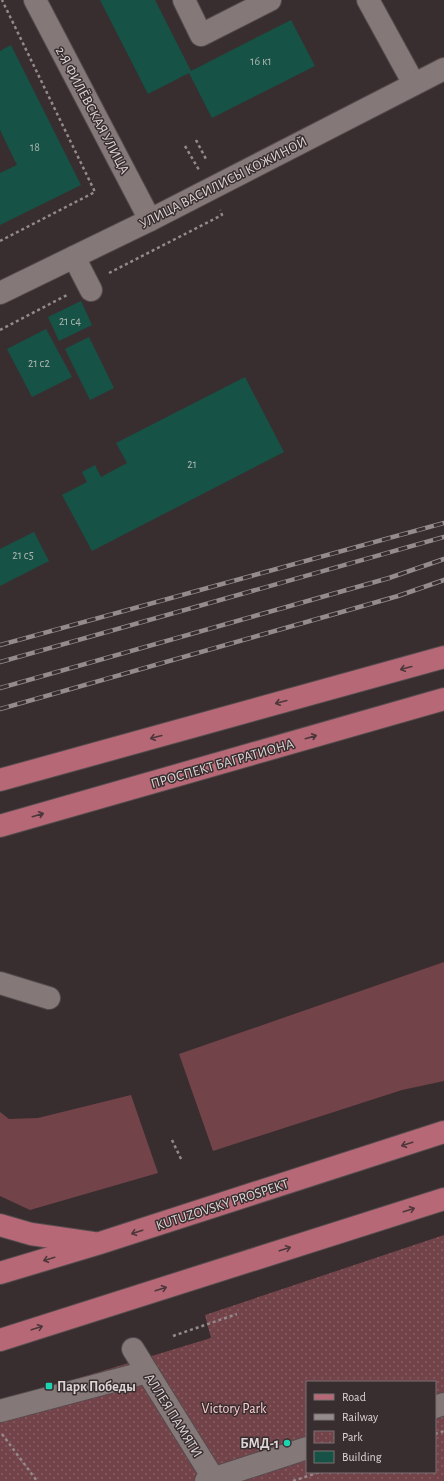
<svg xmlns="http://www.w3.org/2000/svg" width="444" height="1481" viewBox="0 0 444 1481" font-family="'Alegreya Sans',sans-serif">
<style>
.green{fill:#73434a}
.park{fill:url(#park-dots);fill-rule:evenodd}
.building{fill:#165245}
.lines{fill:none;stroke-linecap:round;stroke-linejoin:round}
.minor-casing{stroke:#554c4d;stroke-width:24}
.major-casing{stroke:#554c4d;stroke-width:24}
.path{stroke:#938a8b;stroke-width:2.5;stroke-dasharray:3 3;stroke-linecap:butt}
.minor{stroke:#857879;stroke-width:22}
.major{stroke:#b66877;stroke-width:22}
.rail-casing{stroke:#938b8c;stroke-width:4.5}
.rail{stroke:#392e2f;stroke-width:3;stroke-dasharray:9;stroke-linecap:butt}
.oneway{stroke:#4c373a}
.poi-dot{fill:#1bd5b1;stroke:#392e2f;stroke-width:1.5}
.labels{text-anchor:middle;stroke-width:3;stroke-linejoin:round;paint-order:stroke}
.number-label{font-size:12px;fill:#abb5b2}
.street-label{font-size:14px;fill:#ddd6d7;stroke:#392e2f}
.poi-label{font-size:14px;font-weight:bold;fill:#ddd6d7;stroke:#392e2f;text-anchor:start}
.park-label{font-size:14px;fill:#fdcdd2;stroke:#392e2f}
</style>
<defs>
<pattern id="park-dots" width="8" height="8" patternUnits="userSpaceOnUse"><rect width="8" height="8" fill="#73434a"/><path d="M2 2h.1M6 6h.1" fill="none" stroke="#865d63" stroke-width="1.8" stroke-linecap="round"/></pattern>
</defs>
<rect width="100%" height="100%" fill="#392e2f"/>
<g class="green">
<path d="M444,962V1081L402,1090L213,1151L179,1054Z"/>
<path d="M131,1095L158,1173L30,1210L0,1196V1112L9,1119L38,1118Z"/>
</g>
<path class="park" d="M444,1235V1481H0V1402L211,1338L205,1315ZM307,1382H435V1472H307Z"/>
<g class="building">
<path d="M100,0H155L191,71L291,20L315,66L212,118L189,73L148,94Z"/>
<path d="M11,45L81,185L0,225V173L17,165L0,130V51Z"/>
<path d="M81,301L92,325L59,341L48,317Z"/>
<path d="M46,329L72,377L32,397L7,349Z"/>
<path d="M89,337L114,388L90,400L65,349Z"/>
<path d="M245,377L284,452L92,551L62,495L87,482L82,472L95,465L101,477L127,463L116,443Z"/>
<path d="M34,532L49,561L0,586V549Z"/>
</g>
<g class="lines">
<defs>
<g id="minor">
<path d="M35,0L150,220"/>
<path d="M184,0L201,35L270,0"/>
<path d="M368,0L414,84"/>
<path d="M74,257L91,290"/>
<path d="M0,293L150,220L444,69"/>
<path d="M0,983L49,998"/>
<path d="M133,1349L215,1481"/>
<path d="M435,1407L444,1404"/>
<path d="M0,1411L147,1372"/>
<path d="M206,1481L307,1448"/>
</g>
<g id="major">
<path d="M0,780L444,657"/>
<path d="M0,826L444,699"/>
<path d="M0,1225L31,1234L93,1243"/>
<path d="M0,1273L100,1243L444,1132"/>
<path d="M0,1340L444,1199"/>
</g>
</defs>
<use href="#minor" class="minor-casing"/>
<use href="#major" class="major-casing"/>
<g class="path">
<path d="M196,140L207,161"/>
<path d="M185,146L199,170"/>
<path d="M0,241L95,192L2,0"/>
<path d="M109,273L222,215L220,210"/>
<path d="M0,330L67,295"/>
<path d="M172,1140L182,1161"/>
<path d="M173,1336L237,1314"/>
<path d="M2,1434L37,1481"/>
<path d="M435,1434L444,1431"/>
<path d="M293,1481L320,1472"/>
</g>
<use href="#minor" class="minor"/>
<use href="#major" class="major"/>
<defs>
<g id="rail">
<path d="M0,645L444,523"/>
<path d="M0,662L444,537"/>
<path d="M0,688L389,578L444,559"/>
<path d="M0,709L398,596L444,580"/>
</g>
</defs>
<use href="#rail" class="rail-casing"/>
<use href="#rail" class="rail"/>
</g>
<defs><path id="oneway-shaft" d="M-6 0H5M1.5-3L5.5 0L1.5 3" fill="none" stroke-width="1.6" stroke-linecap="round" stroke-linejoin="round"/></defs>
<g class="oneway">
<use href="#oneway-shaft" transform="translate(406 668) rotate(165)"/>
<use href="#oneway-shaft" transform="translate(281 702) rotate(165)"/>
<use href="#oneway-shaft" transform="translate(156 737) rotate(165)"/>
<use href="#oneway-shaft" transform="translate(311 737) rotate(-16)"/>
<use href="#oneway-shaft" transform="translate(38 815) rotate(-16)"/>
<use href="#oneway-shaft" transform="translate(407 1144) rotate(162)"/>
<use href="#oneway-shaft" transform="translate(409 1210) rotate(-18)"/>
<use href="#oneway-shaft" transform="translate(137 1232) rotate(162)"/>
<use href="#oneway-shaft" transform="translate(285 1249) rotate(-18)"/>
<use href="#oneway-shaft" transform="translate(49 1259) rotate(163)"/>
<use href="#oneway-shaft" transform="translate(161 1289) rotate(-18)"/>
<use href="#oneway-shaft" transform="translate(37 1328) rotate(-18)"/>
</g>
<g class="poi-dot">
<rect x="45" y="1382" width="8" height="8" rx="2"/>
<circle cx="287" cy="1443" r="4"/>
</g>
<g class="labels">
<g class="number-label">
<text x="261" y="65">16 к1</text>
<text x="35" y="151">18</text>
<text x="70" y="325">21 с4</text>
<text x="39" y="367">21 с2</text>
<text x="192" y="468">21</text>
<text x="23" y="559">21 с5</text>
</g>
<g class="street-label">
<text transform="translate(93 110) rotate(62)" y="5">2-Я ФИЛЁВСКАЯ УЛИЦА</text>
<text transform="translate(223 182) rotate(-27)" y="5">УЛИЦА ВАСИЛИСЫ КОЖИНОЙ</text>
<text transform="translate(222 763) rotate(-16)" y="5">ПРОСПЕКТ БАГРАТИОНА</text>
<text transform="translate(222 1204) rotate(-18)" y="5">KUTUZOVSKY PROSPEKT</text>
<text transform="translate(174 1415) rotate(58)" y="5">АЛЛЕЯ ПАМЯТИ</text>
</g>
<g class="poi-label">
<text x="57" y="1391">Парк Победы</text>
<text x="279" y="1448" text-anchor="end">БМД-1</text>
</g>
<g class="park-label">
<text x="234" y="1413">Victory Park</text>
</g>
</g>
<rect x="306" y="1381" width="130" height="92" fill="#392e2f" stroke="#7b7172"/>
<rect x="314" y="1394" width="20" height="6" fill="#b66877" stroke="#7b7172"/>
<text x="342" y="1401" font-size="12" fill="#ddd6d7">Road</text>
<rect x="314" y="1414" width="20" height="6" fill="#938b8c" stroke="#7b7172"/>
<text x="342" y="1421" font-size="12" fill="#ddd6d7">Railway</text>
<rect x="314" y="1431" width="20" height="12" fill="url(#park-dots)" stroke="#7b7172"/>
<text x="342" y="1441" font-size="12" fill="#ddd6d7">Park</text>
<rect x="314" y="1451" width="20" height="12" fill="#165245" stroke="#7b7172"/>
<text x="342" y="1461" font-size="12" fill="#ddd6d7">Building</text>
</svg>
